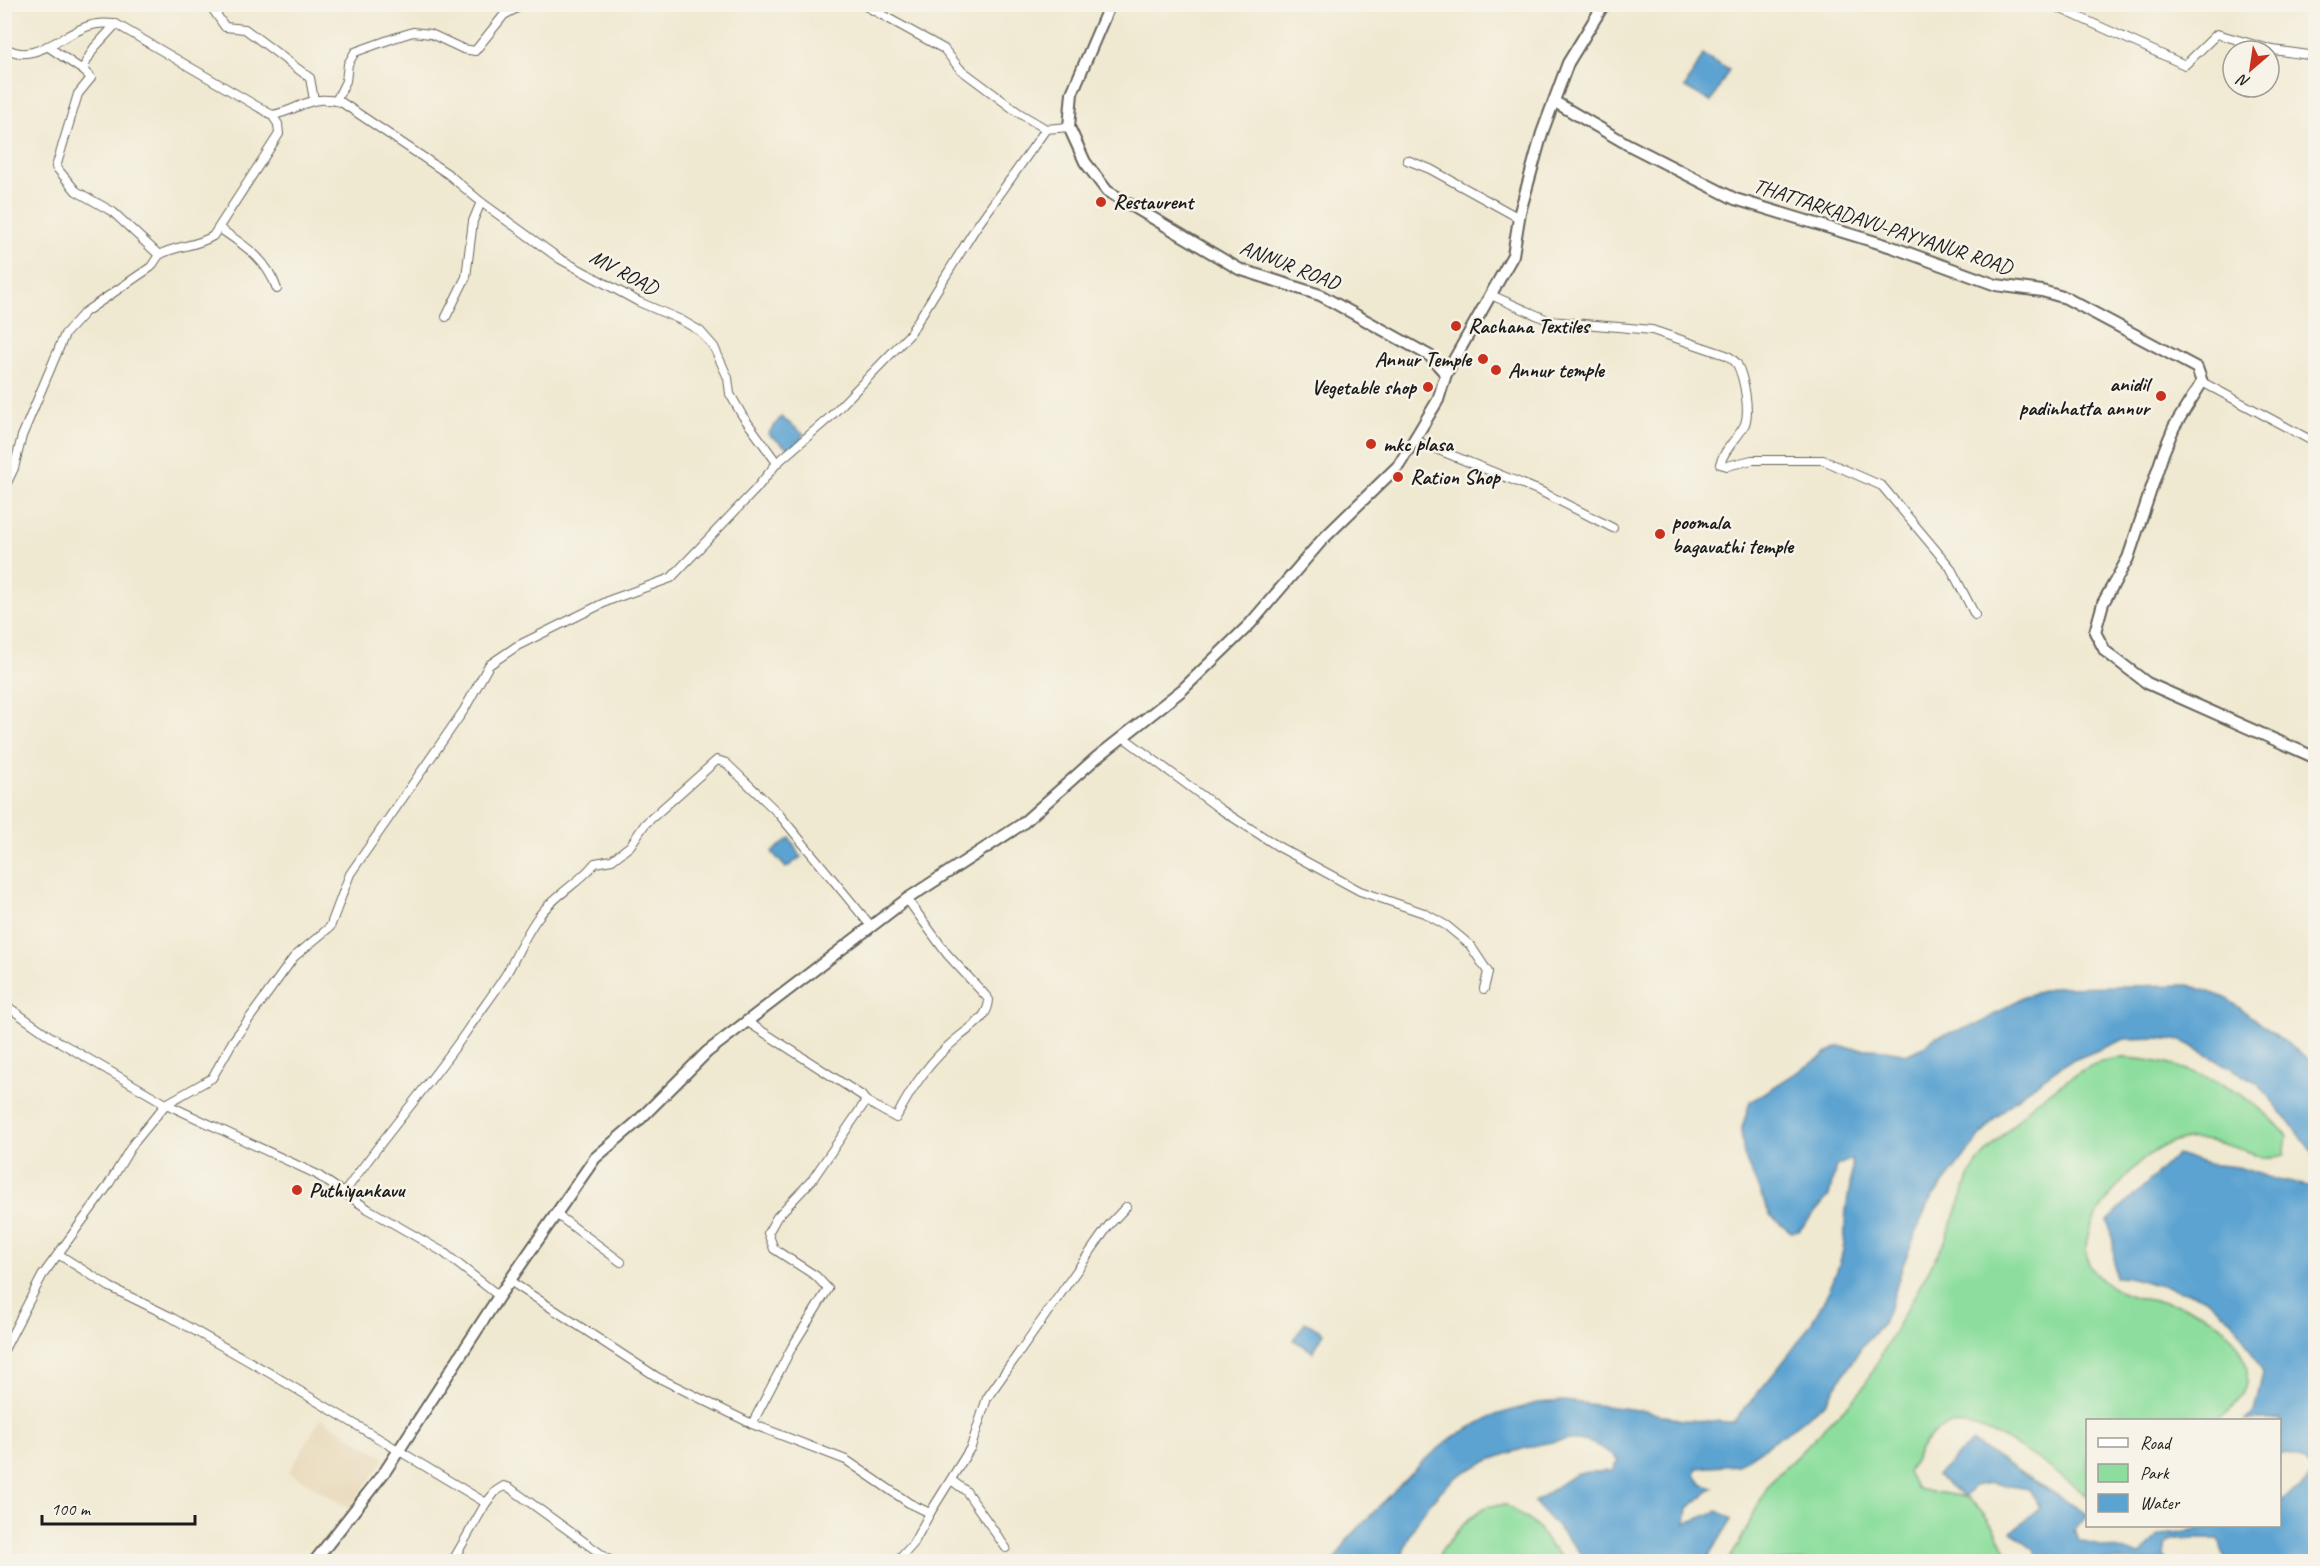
<svg xmlns="http://www.w3.org/2000/svg" width="2320" height="1566" viewBox="0 0 2320 1566" font-family="Caveat,sans-serif">
<style>
.built{fill:#e8d9ba}
.green{fill:#8dde9e;stroke:#547d5d;stroke-width:1.5}
.water{fill:#5ba3d1;stroke:#3c6076;stroke-width:1.5}
.lines{fill:none;stroke-linecap:round;stroke-linejoin:round}
.minor-casing{stroke:#66645b;stroke-width:10}
.secondary-casing{stroke:#66645b;stroke-width:14}
.minor{stroke:#fff;stroke-width:8}
.secondary{stroke:#fff;stroke-width:10}
.poi-dot{fill:#c8321e;stroke:#f7f3e8;stroke-width:2}
.labels{text-anchor:middle;stroke-width:5;stroke-linejoin:round;paint-order:stroke}
.poi-label{font-size:21px;font-weight:bold;fill:#1c1c1c;stroke:#f7f3e8;text-anchor:start}
.street-label{font-size:21px;fill:#1c1c1c;stroke:#f7f3e8}
</style>
<rect width="100%" height="100%" fill="#f7f3e8"/>
<filter id="ink" filterUnits="userSpaceOnUse"><feTurbulence type="fractalNoise" baseFrequency=".0167" numOctaves="2"/><feDisplacementMap in="SourceGraphic" scale="12" xChannelSelector="R" yChannelSelector="G"/><feConvolveMatrix kernelMatrix="1 2 1 2 8 2 1 2 1" color-interpolation-filters="sRGB"/></filter>
<filter id="wash" filterUnits="userSpaceOnUse"><feTurbulence type="fractalNoise" baseFrequency=".008" numOctaves="4" result="noise"/><feDisplacementMap in="SourceGraphic" scale="24" xChannelSelector="R" yChannelSelector="G"/><feGaussianBlur stdDeviation="1.35" result="paint"/><feColorMatrix in="noise" values="0 0 0 0 0 0 0 0 0 0 0 0 0 0 0 0 0 1.4 0 .05"/><feComposite in="paint" operator="in"/></filter>
<g filter="url(#wash)">
<rect width="100%" height="100%" fill="#f0e9d1"/>
<path class="built" d="M321,1418L385,1458L349,1509L289,1472Z"/>
<g class="green">
<path d="M2117,1058C2177,1058 2249,1088 2287,1136L2284,1155C2279,1156 2272,1159 2266,1158C2261,1158 2255,1153 2249,1152C2228,1145 2201,1136 2178,1141C2150,1147 2126,1175 2109,1197C2075,1241 2075,1278 2135,1297C2153,1302 2175,1302 2192,1309C2218,1319 2240,1338 2246,1366C2252,1392 2237,1405 2217,1420H2088L2087,1496C2058,1473 1979,1409 1941,1428C1925,1436 1916,1457 1908,1472L1917,1489C1931,1492 1950,1494 1963,1497C1982,1503 2005,1543 2009,1561H1728C1746,1537 1754,1508 1770,1483L1861,1391L1946,1239L1970,1175L1981,1158L2034,1103L2081,1071L2097,1063Z"/>
<path d="M1506,1505L1538,1527L1548,1544L1567,1561H1436C1443,1546 1470,1513 1487,1507C1493,1505 1500,1505 1506,1505Z"/>
</g>
<g class="water">
<path d="M1703,55L1729,70L1711,102L1685,87Z"/>
<path d="M781,417L804,434L792,451L768,434Z"/>
<path d="M790,838L801,857L786,868L772,852Z"/>
<path d="M2189,985L2226,998L2315,1064V1154L2258,1083L2182,1041L2160,1038L2125,1039L2064,1064L2024,1092L1994,1119L1928,1203L1903,1265L1892,1302L1882,1325L1862,1346L1826,1402L1785,1434L1738,1465L1697,1468L1695,1474L1701,1484L1713,1488L1688,1508L1686,1523L1718,1511L1732,1519L1706,1561H1588L1534,1502L1577,1473L1612,1471L1618,1461C1608,1449 1589,1440 1573,1440C1542,1440 1471,1462 1448,1484C1426,1505 1407,1532 1401,1561H1334L1348,1539L1421,1463L1453,1437L1492,1416L1537,1403L1564,1401L1646,1411L1682,1420L1733,1422C1775,1372 1828,1316 1843,1250C1846,1235 1844,1219 1847,1204C1849,1189 1853,1175 1852,1159L1836,1166L1829,1196L1799,1231L1791,1232L1770,1215L1744,1156L1741,1131L1750,1102L1837,1047L1885,1050L1908,1054L1923,1047L1936,1037L1979,1024L2024,996L2057,987Z"/>
<path d="M2177,1154L2207,1164L2238,1167L2277,1180L2315,1187V1553L2307,1561H2226L2219,1539H2176L2166,1543L2164,1556L2167,1561H2036L2035,1550L2012,1532L2040,1507L2029,1489L1992,1483L1974,1486L1965,1497L1937,1476L1972,1442L2087,1514V1517L2074,1530L2078,1541L2141,1555L2157,1536L2216,1526H2280V1501L2299,1489L2313,1473C2306,1461 2294,1453 2280,1454V1420H2245L2253,1415L2263,1373L2235,1323L2204,1297L2132,1278L2115,1277L2113,1241L2108,1221Z"/>
<path d="M1305,1322L1324,1333L1313,1352L1294,1340Z"/>
</g>
</g>
<g filter="url(#ink)">
<g class="lines">
<defs>
<g id="minor">
<path d="M862,4L944,49L960,69L1019,113L1046,129"/>
<path d="M2050,4L2185,65L2217,34L2273,50L2316,56"/>
<path d="M214,11L225,27L245,29L310,78L314,100"/>
<path d="M4,46C32,70 69,27 97,24C103,23 110,24 116,24L272,115C302,110 306,94 341,102L448,174L481,202L560,259L639,302L681,320L700,331L714,347L728,378L730,394L742,415L777,463L829,418L909,335L975,229L1046,129L1069,127"/>
<path d="M47,46L84,71"/>
<path d="M336,101L346,81L348,64L355,52L394,38L413,32L431,34L463,49L475,51L504,15L517,8"/>
<path d="M1407,160L1430,169L1519,218"/>
<path d="M219,228C245,246 266,258 277,289"/>
<path d="M159,255C176,245 196,247 213,236L279,134L278,124L272,115"/>
<path d="M1491,295L1550,321L1652,330L1726,355C1730,357 1734,360 1737,364C1744,377 1750,410 1745,424C1738,439 1725,447 1720,464L1727,466L1752,460H1823L1882,486L1950,567L1975,615"/>
<path d="M446,317L466,277L473,221L481,202"/>
<path d="M2202,382L2316,443"/>
<path d="M1414,440L1540,491L1613,528"/>
<path d="M4,489L14,468L22,436L65,334L85,312L151,267L159,255L113,212L76,191L56,167L78,94L91,78L84,71L86,62L94,48L116,24"/>
<path d="M1123,737L1220,809L1279,847L1360,891L1424,913L1447,926L1470,945L1488,972L1484,989"/>
<path d="M4,1004L51,1037L166,1104L212,1078L233,1041L294,957L330,927L350,874L464,710L489,665L517,646L610,600L671,578L756,489L777,463"/>
<path d="M746,1021L861,1095L866,1101L812,1180L777,1217L768,1233L774,1249L816,1276L828,1289L792,1347L752,1424"/>
<path d="M866,1101L896,1118C913,1085 931,1059 960,1036C972,1026 988,1018 989,1000L985,995L947,954L907,899"/>
<path d="M344,1193C383,1137 427,1088 466,1032C479,1013 493,995 505,976C517,956 525,934 539,916C555,894 579,884 595,863L612,860L630,846L645,824L717,760L726,763L778,813L871,926"/>
<path d="M556,1214L621,1262"/>
<path d="M58,1254L110,1287L169,1316L273,1375L486,1503L452,1562"/>
<path d="M510,1281L657,1377L752,1424L846,1460L909,1503L930,1513L971,1447L987,1398L1109,1225L1126,1207"/>
<path d="M4,1350L42,1276L107,1187L133,1144L166,1104L316,1174L368,1209L443,1252L499,1296"/>
<path d="M951,1480L966,1491L1006,1548"/>
<path d="M486,1503L496,1491L504,1486L510,1488L612,1562"/>
<path d="M897,1562L913,1544L930,1513"/>
</g>
<g id="secondary">
<path d="M1110,4L1072,93L1069,127L1085,162L1107,191L1239,269L1320,295L1430,356L1446,374"/>
<path d="M1555,102L1627,144L1735,199L1892,247L1996,285L2042,291L2066,298L2197,368L2202,382L2174,427L2164,451L2128,558L2103,603L2095,632L2105,651L2147,683L2316,758"/>
<path d="M314,1562L386,1470L499,1296L595,1158L637,1122L707,1052L907,899L1022,824L1096,758L1182,690L1250,624L1322,540L1399,465L1438,400L1446,374L1513,255L1520,212L1542,133L1568,63L1601,9L1606,4"/>
</g>
</defs>
<use href="#minor" class="minor-casing"/>
<use href="#secondary" class="secondary-casing"/>
<use href="#minor" class="minor"/>
<use href="#secondary" class="secondary"/>
</g>
</g>
<g class="poi-dot">
<circle cx="1101" cy="202" r="6"/>
<circle cx="1456" cy="326" r="6"/>
<circle cx="1483" cy="359" r="6"/>
<circle cx="1496" cy="370" r="6"/>
<circle cx="1428" cy="387" r="6"/>
<circle cx="2161" cy="396" r="6"/>
<circle cx="1371" cy="444" r="6"/>
<circle cx="1398" cy="477" r="6"/>
<circle cx="1660" cy="534" r="6"/>
<circle cx="297" cy="1190" r="6"/>
</g>
<g class="labels">
<g class="poi-label">
<text x="1113" y="209">Restaurent</text>
<text x="1468" y="333">Rachana Textiles</text>
<text x="1471" y="366" text-anchor="end">Annur Temple</text>
<text x="1508" y="377">Annur temple</text>
<text x="2149" y="391" text-anchor="end">anidil<tspan x="2149" dy="24">padinhatta annur</tspan></text>
<text x="1416" y="394" text-anchor="end">Vegetable shop</text>
<text x="1383" y="451">mkc plasa</text>
<text x="1410" y="484">Ration Shop</text>
<text x="1672" y="529">poomala<tspan x="1672" dy="24">bagavathi temple</tspan></text>
<text x="309" y="1197">Puthiyankavu</text>
</g>
<g class="street-label">
<text transform="translate(1883 226) rotate(18)" y="7">THATTARKADAVU-PAYYANUR ROAD</text>
<text transform="translate(1290 265) rotate(21)" y="7">ANNUR ROAD</text>
<text transform="translate(624 272) rotate(28)" y="7">MV ROAD</text>
</g>
</g>
<rect width="2320" height="1566" fill="none" stroke="#f7f3e8" stroke-width="24"/>
<rect x="2086" y="1419" width="195" height="108" fill="#f7f3e8" stroke="#9f9d96" stroke-width="1.5"/>
<rect x="2098" y="1438" width="30" height="9" fill="#ffffff" stroke="#9f9d96" stroke-width="1.5"/>
<text x="2140" y="1449" font-size="18" fill="#1c1c1c">Road</text>
<rect x="2098" y="1464" width="30" height="18" fill="#8dde9e" stroke="#9f9d96" stroke-width="1.5"/>
<text x="2140" y="1479" font-size="18" fill="#1c1c1c">Park</text>
<rect x="2098" y="1494" width="30" height="18" fill="#5ba3d1" stroke="#9f9d96" stroke-width="1.5"/>
<text x="2140" y="1509" font-size="18" fill="#1c1c1c">Water</text>
<g transform="translate(2251 69) rotate(209)"><circle r="28" fill="#f7f3e8" stroke="#9f9d96" stroke-width="1.5"/>
<path d="M0-4.5L10 22L0 15L-10 22Z" fill="#c8321e"/>
<text y="-9" font-size="16" font-weight="bold" text-anchor="middle" fill="#1c1c1c">N</text>
</g>
<path d="M42 1515v9h153v-9" fill="none" stroke="#1c1c1c" stroke-width="3"/>
<text x="51" y="1515" font-size="18" fill="#1c1c1c" stroke="#f7f3e8" stroke-width="4.5" paint-order="stroke">100 m</text>
</svg>
